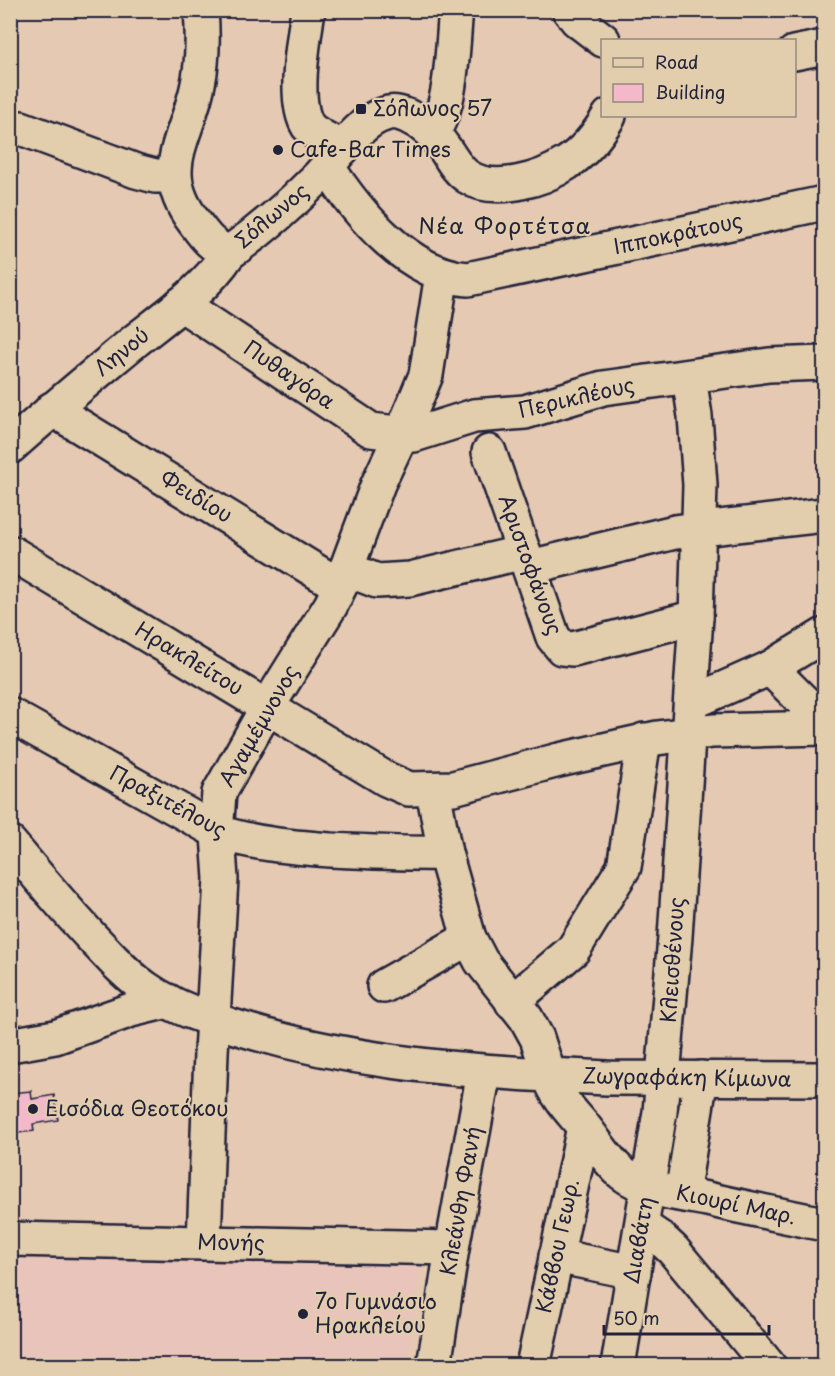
<svg xmlns="http://www.w3.org/2000/svg" width="835" height="1376" viewBox="0 0 835 1376" font-family="'Playpen Sans',sans-serif">
<style>
.built{fill:#e9c4ba}
.building{fill:#f3b9cb;stroke:#22223b;stroke-width:1.5}
.lines{fill:none;stroke-linecap:round;stroke-linejoin:round}
.minor-casing{stroke:#22223b;stroke-width:38}
.minor{stroke:#e2cdac;stroke-width:33}
.poi-dot{fill:#22223b;stroke:#e2cdac;stroke-width:2}
.labels{text-anchor:middle;stroke-width:4.5;stroke-linejoin:round;paint-order:stroke}
.poi-label{font-size:21px;fill:#22223b;stroke:#e2cdac;text-anchor:start}
.street-label{font-size:21px;fill:#22223b;stroke:#e2cdac}
.neighbourhood-label{font-size:22px;letter-spacing:1.5px;fill:#22223b;stroke:#e2cdac}
</style>
<rect width="100%" height="100%" fill="#e5c9b2"/>
<filter id="ink" filterUnits="userSpaceOnUse"><feTurbulence type="fractalNoise" baseFrequency=".0167" numOctaves="2"/><feDisplacementMap in="SourceGraphic" scale="12" xChannelSelector="R" yChannelSelector="G"/><feConvolveMatrix kernelMatrix="1 2 1 2 8 2 1 2 1" color-interpolation-filters="sRGB"/></filter>
<g filter="url(#ink)">
<path class="built" d="M11,1255L421,1262L407,1365L11,1366Z"/>
<path class="building" d="M31,1091L32,1099L54,1095L58,1120L33,1124L34,1131L10,1134V1093Z"/>
<g class="lines">
<defs>
<g id="minor">
<path d="M201,10C203,35 203,60 198,84C187,140 154,170 195,223C206,238 212,246 229,253C260,231 289,206 316,179C335,160 358,121 385,114C392,111 400,113 407,116C423,123 435,135 445,149C452,159 457,170 468,177C494,194 542,180 567,163C584,152 599,133 609,116"/>
<path d="M308,10C304,39 292,101 308,126C313,133 334,143 343,148"/>
<path d="M569,10L577,20L603,40"/>
<path d="M794,53L824,47"/>
<path d="M21,128L136,171L155,176H174"/>
<path d="M432,133C453,105 452,46 456,10"/>
<path d="M327,166C357,213 408,275 468,279L824,203"/>
<path d="M181,304L371,430L414,435L474,416L525,412L603,388L769,365L824,363"/>
<path d="M52,409L340,586"/>
<path d="M10,447C51,410 94,375 136,340C169,314 206,288 229,253"/>
<path d="M489,452L553,637L562,648L573,649L696,617"/>
<path d="M10,552L386,779L409,789L453,788L559,760L657,738L713,731L824,728"/>
<path d="M530,567L675,532L824,515"/>
<path d="M346,569L377,581L410,579L524,552"/>
<path d="M770,668L824,722"/>
<path d="M691,703L770,668L824,635"/>
<path d="M10,715L218,832C254,844 292,847 330,850C369,852 407,854 445,853"/>
<path d="M433,790L445,853L469,938L481,961L526,1018L537,1038L549,1075L607,1078L824,1079"/>
<path d="M10,843C39,878 68,913 100,946C114,961 129,977 147,989C174,1008 207,1018 239,1028C339,1059 444,1070 549,1075C556,1097 571,1111 585,1128C597,1143 608,1162 623,1174C645,1191 681,1194 707,1199C746,1208 785,1216 824,1224"/>
<path d="M384,986L469,938"/>
<path d="M512,1002L573,950L624,867L644,740"/>
<path d="M10,1045L55,1037L131,1010L168,1001"/>
<path d="M682,1194L701,1078"/>
<path d="M642,1226L660,1238L673,1250L769,1366"/>
<path d="M10,1239L452,1248"/>
<path d="M204,1242L211,1053L221,879L217,820L219,793L268,706L331,605L340,586L378,484L402,433L426,375L442,274"/>
<path d="M556,1256L634,1272"/>
<path d="M434,1366L452,1248L484,1072"/>
<path d="M533,1366L584,1127"/>
<path d="M618,1366L660,1112L675,937L696,617L700,485L695,416L689,377"/>
</g>
</defs>
<use href="#minor" class="minor-casing"/>
<use href="#minor" class="minor"/>
</g>
</g>
<g class="poi-dot">
<rect x="355" y="103" width="12" height="12" rx="3"/>
<circle cx="278" cy="150" r="6"/>
<circle cx="33" cy="1109" r="6"/>
<circle cx="303" cy="1314" r="6"/>
</g>
<g class="labels">
<g class="poi-label">
<text x="373" y="116">Σόλωνος 57</text>
<text x="290" y="157">Cafe-Bar Times</text>
<text x="45" y="1116">Εισόδια Θεοτόκου</text>
<text x="315" y="1309">7o Γυμνάσιο<tspan x="315" dy="24">Ηρακλείου</tspan></text>
</g>
<g class="street-label">
<text transform="translate(272 216) rotate(-40)" y="7">Σόλωνος</text>
<text transform="translate(678 234) rotate(-12)" y="7">Ιπποκράτους</text>
<text transform="translate(122 352) rotate(-39)" y="7">Ληνού</text>
<text transform="translate(289 375) rotate(34)" y="7">Πυθαγόρα</text>
<text transform="translate(576 398) rotate(-13)" y="7">Περικλέους</text>
<text transform="translate(196 497) rotate(31)" y="7">Φειδίου</text>
<text transform="translate(530 565) rotate(70)" y="7">Αριστοφάνους</text>
<text transform="translate(189 659) rotate(31)" y="7">Ηρακλείτου</text>
<text transform="translate(259 726) rotate(-60)" y="7">Αγαμέμνονος</text>
<text transform="translate(168 802) rotate(28)" y="7">Πραξιτέλους</text>
<text transform="translate(673 960) rotate(-86)" y="7">Κλεισθένους</text>
<text transform="translate(687 1078) rotate(1)" y="7">Ζωγραφάκη Κίμωνα</text>
<text transform="translate(461 1201) rotate(-80)" y="7">Κλεάνθη Φανή</text>
<text transform="translate(736 1205) rotate(12)" y="7">Κιουρί Μαρ.</text>
<text transform="translate(639 1240) rotate(-80)" y="7">Διαβάτη</text>
<text transform="translate(231 1243) rotate(1)" y="7">Μονής</text>
<text transform="translate(558 1246) rotate(-78)" y="7">Κάββου Γεωρ.</text>
</g>
<g class="neighbourhood-label">
<text x="505" y="234">Νέα Φορτέτσα</text>
</g>
</g>
<rect width="835" height="1376" fill="none" stroke="#e2cdac" stroke-width="36"/>
<rect x="18" y="18" width="799" height="1340" fill="none" stroke="#22223b" stroke-width="2" filter="url(#ink)"/>
<rect x="601" y="39" width="195" height="78" fill="#e2cdac" stroke="#95897f" stroke-width="1.5"/>
<rect x="613" y="58" width="30" height="9" fill="#e2cdac" stroke="#95897f" stroke-width="1.5"/>
<text x="655" y="69" font-size="18" fill="#22223b">Road</text>
<rect x="613" y="84" width="30" height="18" fill="#f3b9cb" stroke="#95897f" stroke-width="1.5"/>
<text x="655" y="99" font-size="18" fill="#22223b">Building</text>
<path d="M604 1325v9h165v-9" fill="none" stroke="#22223b" stroke-width="3"/>
<text x="613" y="1325" font-size="18" fill="#22223b" stroke="#e2cdac" stroke-width="4.5" paint-order="stroke">50 m</text>
</svg>
